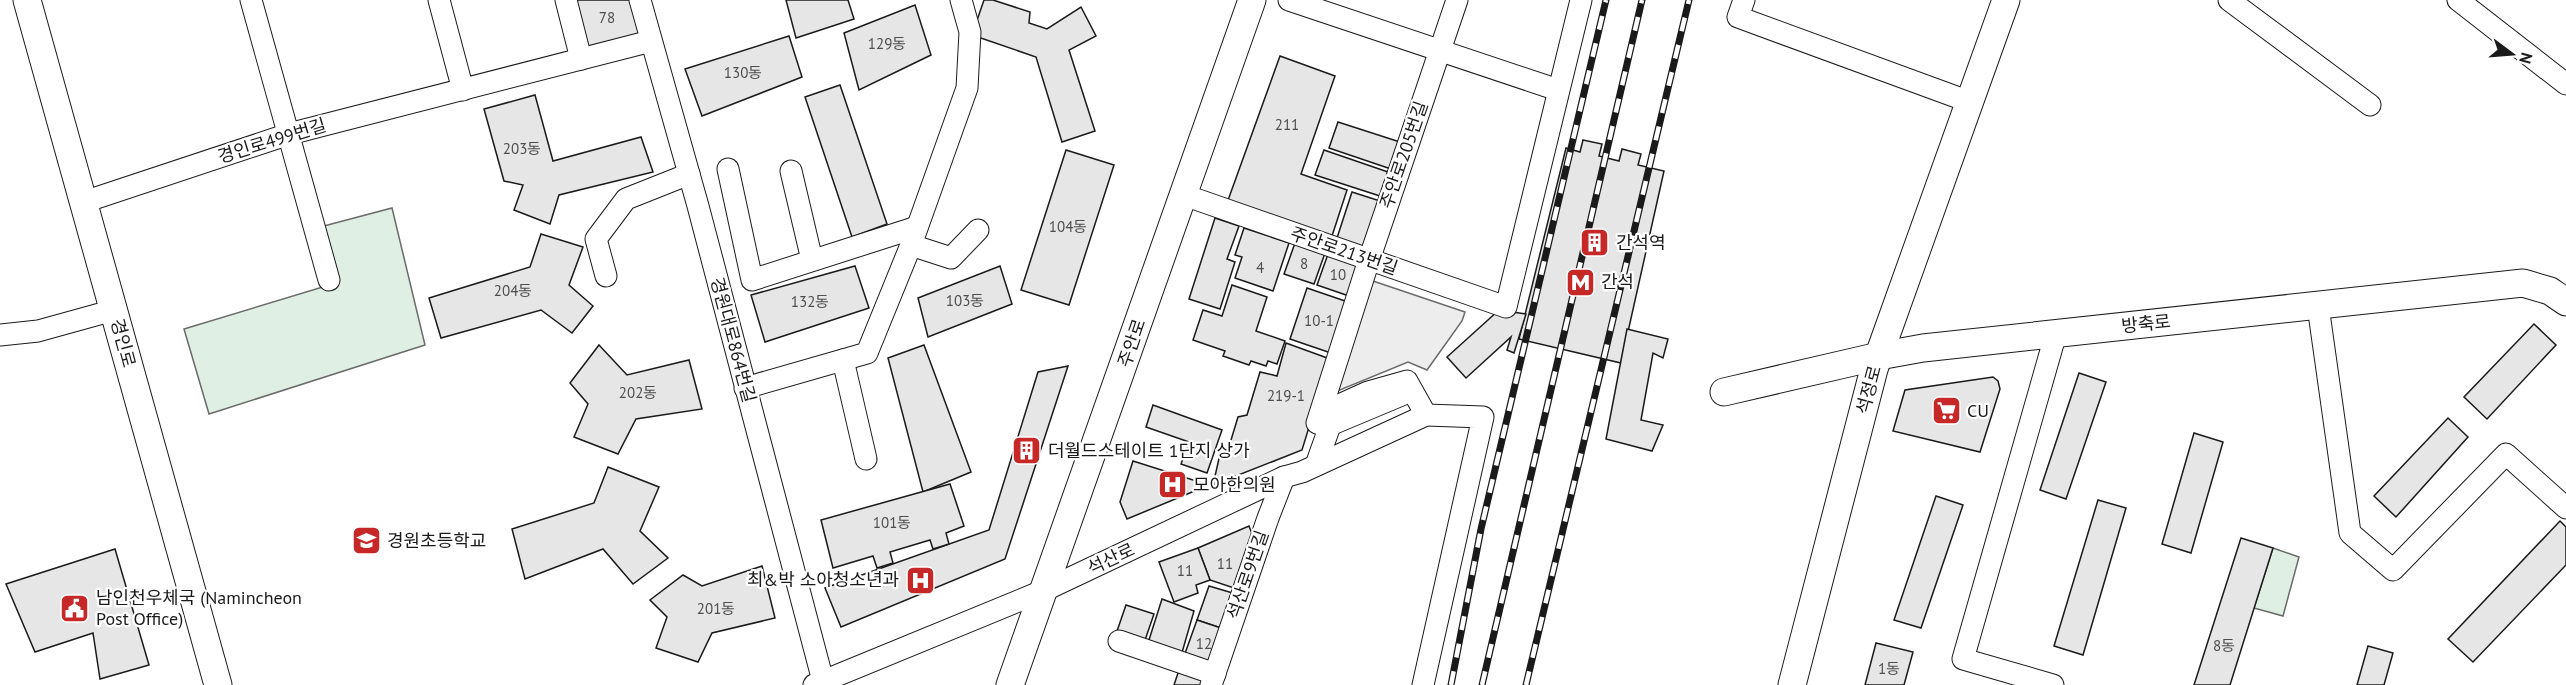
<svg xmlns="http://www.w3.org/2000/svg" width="2566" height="685" viewBox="0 0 2566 685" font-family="'PT Sans','Noto Sans KR',sans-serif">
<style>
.green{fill:#e0efe3;stroke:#6a6a6a;stroke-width:1.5}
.parking{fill:#ededed;stroke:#6a6a6a;stroke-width:1.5}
.building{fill:#e6e6e6;stroke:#1a1a1a;stroke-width:1.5}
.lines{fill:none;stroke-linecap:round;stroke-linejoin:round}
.minor-casing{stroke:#1a1a1a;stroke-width:23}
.major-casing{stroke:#1a1a1a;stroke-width:29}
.minor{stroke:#fff;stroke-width:21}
.major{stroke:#fff;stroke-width:27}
.rail-casing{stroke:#1a1a1a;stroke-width:7}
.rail{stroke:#fff;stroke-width:4.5;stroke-dasharray:14;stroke-linecap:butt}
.labels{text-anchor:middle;stroke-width:4.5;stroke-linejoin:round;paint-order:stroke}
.number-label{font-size:15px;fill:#4d4d4d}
.street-label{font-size:18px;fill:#1a1a1a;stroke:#fff}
.poi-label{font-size:18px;fill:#1a1a1a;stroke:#fff;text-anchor:start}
</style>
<rect width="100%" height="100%" fill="#fff"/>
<g class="green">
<path d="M392,208L425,345L209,414L184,329L336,283L320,227Z"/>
<path d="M2273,548L2299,557L2283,616L2254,608Z"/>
</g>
<path class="parking" d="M1373,281L1465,312L1462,321L1427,370L1408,362L1335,392Z"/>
<g class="building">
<path d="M575,0H630L640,35L587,49Z"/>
<path d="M786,0H848L854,19L796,38Z"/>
<path d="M984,0H993L1030,12L1029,23L1047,29L1081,7L1096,36L1069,50L1095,131L1062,142L1036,57L972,35Z"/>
<path d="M915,5L931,55L859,90L844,33Z"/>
<path d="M789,36L802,77L702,116L685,69Z"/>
<path d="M1280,56L1335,76L1301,174L1347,190L1331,239L1227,203Z"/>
<path d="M840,85L887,224L852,237L805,97Z"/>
<path d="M535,95L553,161L641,137L653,172L559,195L550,224L514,210L523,185L504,181L484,109Z"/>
<path d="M1338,122L1400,142L1391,169L1329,148Z"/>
<path d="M1583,140L1602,144L1599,156L1619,161L1622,149L1641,154L1638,165L1664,171L1621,363L1519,339L1566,148L1580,152Z"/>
<path d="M1066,150L1114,165L1069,305L1021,290Z"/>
<path d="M1324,150L1388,172L1380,196L1315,175Z"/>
<path d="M1352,192L1380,201L1364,250L1336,241Z"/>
<path d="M1215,218L1239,226L1227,259L1235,262L1220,309L1189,299Z"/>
<path d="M1244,228L1289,243L1273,291L1235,278L1242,257L1235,255Z"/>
<path d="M541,234L583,247L569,285L593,306L572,333L541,310L441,338L429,298L530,267Z"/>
<path d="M1295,243L1325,253L1314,284L1284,274Z"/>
<path d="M1328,254L1360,265L1349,296L1317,285Z"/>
<path d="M855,266L869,308L765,342L751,295Z"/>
<path d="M1000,266L1012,304L928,337L918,298Z"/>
<path d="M1232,285L1267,297L1256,331L1285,341L1277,364L1268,361L1266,366L1251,361L1249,365L1223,356L1225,351L1193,340L1203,310L1222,316Z"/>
<path d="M1307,288L1348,302L1331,353L1290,339Z"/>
<path d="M1499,310L1526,314L1514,353L1507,350L1511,337L1466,378L1447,357Z"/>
<path d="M2534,324L2556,345L2487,419L2464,397Z"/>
<path d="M1627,329L1668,339L1663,358L1653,353L1641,420L1663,425L1652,451L1606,439Z"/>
<path d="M1286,343L1330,359L1302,450L1213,485L1220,454L1228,450L1238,417L1247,415L1260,372L1277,376Z"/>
<path d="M599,345L627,375L689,360L702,409L636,419L618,454L574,437L588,404L570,383Z"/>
<path d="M924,345L971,472L923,492L888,358Z"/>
<path d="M1068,366L1005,559L841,627L825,588L989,530L1038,372Z"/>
<path d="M2079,373L2106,382L2066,499L2040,490Z"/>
<path d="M1993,377L1998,381L2000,389L1980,452L1893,431L1905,390Z"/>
<path d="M1153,405L1222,430L1207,473L1181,464L1189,442L1146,427Z"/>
<path d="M2448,418L2468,437L2396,517L2374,496Z"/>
<path d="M2194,433L2223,442L2191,553L2162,544Z"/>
<path d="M1133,461L1209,485L1127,519L1120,502Z"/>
<path d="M608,467L659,487L640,531L668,558L633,584L603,549L525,579L512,529L594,503Z"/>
<path d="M950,484L964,526L946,533L949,544L933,549L930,540L890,552L893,563L877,568L873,556L833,568L821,520Z"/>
<path d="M1936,496L1963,505L1921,628L1894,620Z"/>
<path d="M2098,500L2126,508L2083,655L2054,646Z"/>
<path d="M2560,521L2566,527V565L2473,662L2448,639Z"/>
<path d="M1249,526L1254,539L1237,589L1210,580L1198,548Z"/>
<path d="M2241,538L2273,548L2230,685H2194Z"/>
<path d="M1198,548L1210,580L1196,585L1198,593L1174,602L1159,562Z"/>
<path d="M115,549L149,665L100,679L93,633L35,652L6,584Z"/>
<path d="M762,566L775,618L712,633L698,662L656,648L667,617L650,600L683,575L702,586Z"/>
<path d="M1209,586L1236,594L1224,629L1197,620Z"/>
<path d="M1162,599L1194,611L1181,656L1148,643Z"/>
<path d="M1126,605L1154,614L1144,643L1116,634Z"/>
<path d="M1197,620L1224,629L1211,669L1183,659Z"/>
<path d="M1876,643L1913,652L1904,685H1865Z"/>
<path d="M2368,646L2393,653L2384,685H2357Z"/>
<path d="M1180,667L1208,677L1205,685H1174Z"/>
</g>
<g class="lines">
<defs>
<g id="minor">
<path d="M251,0L329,280"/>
<path d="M439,0L463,90"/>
<path d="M566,0L581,59"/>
<path d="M640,0L698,206L823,681"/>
<path d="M1289,0L1558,90"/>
<path d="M1744,0L1738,17L1970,102"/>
<path d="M2229,0L2370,105"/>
<path d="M2458,0L2566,84"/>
<path d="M728,169L752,280L917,227"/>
<path d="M791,171L812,260"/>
<path d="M1184,195L1506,307L1581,0"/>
<path d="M84,202L289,134L651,41"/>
<path d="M911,245L951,258L978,230"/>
<path d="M606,276L596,239L626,199L689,174"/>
<path d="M2318,306L2350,533L2393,570L2506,454L2566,508"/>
<path d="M0,335L38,331L114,310"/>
<path d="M843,360L866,459"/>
<path d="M745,388L867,353L911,245L967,88L970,32L961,0"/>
<path d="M1317,423L1369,260L1457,0"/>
<path d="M1330,425L1404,394"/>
<path d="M1119,641L1215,674"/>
<path d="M814,685L1045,590L1284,477L1302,472L1426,415L1407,381L1368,392L1337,406L1316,465"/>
<path d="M1211,685L1268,518L1284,477"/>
<path d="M1423,685L1483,417L1426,415"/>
<path d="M2053,685L1963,659L2056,333"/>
</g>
<g id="major">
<path d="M27,0L218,685"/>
<path d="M1724,392L1879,356L1923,348L2523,283L2550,291L2566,302"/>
<path d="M1010,685L1252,0"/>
<path d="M1792,685L1874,369L2006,0"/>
</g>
</defs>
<use href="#minor" class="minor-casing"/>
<use href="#major" class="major-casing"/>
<use href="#minor" class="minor"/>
<use href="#major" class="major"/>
<defs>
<g id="rail">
<path d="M1451,685L1481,529L1606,0"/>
<path d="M1482,685L1642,0"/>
<path d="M1526,685L1689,0"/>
</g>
</defs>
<use href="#rail" class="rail-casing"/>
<use href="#rail" class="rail"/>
</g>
<defs>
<symbol id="building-square" viewBox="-11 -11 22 22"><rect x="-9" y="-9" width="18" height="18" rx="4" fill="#c62828" stroke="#fff"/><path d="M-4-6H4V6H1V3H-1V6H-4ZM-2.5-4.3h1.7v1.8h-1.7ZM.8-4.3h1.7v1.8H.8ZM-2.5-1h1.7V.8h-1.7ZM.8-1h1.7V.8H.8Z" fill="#fff"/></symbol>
<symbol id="metro-square" viewBox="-11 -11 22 22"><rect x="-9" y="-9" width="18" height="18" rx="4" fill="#c62828" stroke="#fff"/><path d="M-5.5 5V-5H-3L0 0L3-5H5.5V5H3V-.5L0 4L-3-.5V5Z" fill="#fff"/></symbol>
<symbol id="supermarket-square" viewBox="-11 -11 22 22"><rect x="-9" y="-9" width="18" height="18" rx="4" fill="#c62828" stroke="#fff"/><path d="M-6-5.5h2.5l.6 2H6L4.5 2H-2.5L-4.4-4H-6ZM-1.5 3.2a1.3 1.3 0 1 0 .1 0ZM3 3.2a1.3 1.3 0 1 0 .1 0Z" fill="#fff"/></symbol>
<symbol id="hospital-square" viewBox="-11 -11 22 22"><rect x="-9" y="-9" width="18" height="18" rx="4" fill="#c62828" stroke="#fff"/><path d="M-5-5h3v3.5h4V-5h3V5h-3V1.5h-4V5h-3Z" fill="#fff"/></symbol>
<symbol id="school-square" viewBox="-11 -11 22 22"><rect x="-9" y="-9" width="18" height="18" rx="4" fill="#c62828" stroke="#fff"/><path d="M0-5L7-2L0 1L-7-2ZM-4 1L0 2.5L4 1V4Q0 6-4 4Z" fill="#fff"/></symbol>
<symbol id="civic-square" viewBox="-11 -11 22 22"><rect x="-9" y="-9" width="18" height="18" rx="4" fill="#c62828" stroke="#fff"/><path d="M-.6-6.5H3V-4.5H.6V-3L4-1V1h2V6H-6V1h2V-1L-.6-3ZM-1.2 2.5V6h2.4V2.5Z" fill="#fff"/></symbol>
</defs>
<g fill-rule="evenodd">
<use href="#building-square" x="1578" y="226" width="33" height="33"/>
<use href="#metro-square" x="1564" y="266" width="33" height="33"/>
<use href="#supermarket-square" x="1930" y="394" width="33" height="33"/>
<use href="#building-square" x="1010" y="434" width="33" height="33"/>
<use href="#hospital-square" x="1156" y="468" width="33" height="33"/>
<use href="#school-square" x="350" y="524" width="33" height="33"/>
<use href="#hospital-square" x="904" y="564" width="33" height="33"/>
<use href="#civic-square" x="58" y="592" width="33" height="33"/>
</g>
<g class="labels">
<g class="number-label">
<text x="607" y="23">78</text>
<text x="887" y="49">129동</text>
<text x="743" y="78">130동</text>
<text x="1287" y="130">211</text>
<text x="522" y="154">203동</text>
<text x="1068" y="232">104동</text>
<text x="1304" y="269">8</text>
<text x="1260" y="273">4</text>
<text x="1338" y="280">10</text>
<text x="513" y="296">204동</text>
<text x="965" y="306">103동</text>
<text x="810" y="307">132동</text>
<text x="1319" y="326">10-1</text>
<text x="638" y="398">202동</text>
<text x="1286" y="401">219-1</text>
<text x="892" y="528">101동</text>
<text x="1225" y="569">11</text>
<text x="1185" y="576">11</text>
<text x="716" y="614">201동</text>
<text x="1204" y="649">12</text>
<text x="2224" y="651">8동</text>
<text x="1889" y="674">1동</text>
</g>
<g class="street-label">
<text transform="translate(272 141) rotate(-17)" y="6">경인로499번길</text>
<text transform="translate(1404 155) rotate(-71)" y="6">주안로205번길</text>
<text transform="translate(1344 251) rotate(19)" y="6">주안로213번길</text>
<text transform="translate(2146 324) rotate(-6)" y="6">방축로</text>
<text transform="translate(733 340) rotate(75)" y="6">경원대로864번길</text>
<text transform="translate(123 343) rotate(75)" y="6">경인로</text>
<text transform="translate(1132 343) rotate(-71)" y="6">주안로</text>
<text transform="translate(1869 390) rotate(-75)" y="6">석정로</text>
<text transform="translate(1111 559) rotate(-25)" y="6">석산로</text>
<text transform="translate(1248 575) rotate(-71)" y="6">석산로9번길</text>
</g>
<g class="poi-label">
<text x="1616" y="249">간석역</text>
<text x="1601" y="288">간석</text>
<text x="1967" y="417">CU</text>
<text x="1048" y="457">더월드스테이트 1단지 상가</text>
<text x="1193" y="491">모아한의원</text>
<text x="387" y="547">경원초등학교</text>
<text x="899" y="586" text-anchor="end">최&amp;박 소아청소년과</text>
<text x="96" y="604">남인천우체국 (Namincheon<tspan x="96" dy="21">Post Office)</tspan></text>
</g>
</g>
<g transform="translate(2512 54) rotate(106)" stroke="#ffffff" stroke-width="4.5" paint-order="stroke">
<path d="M0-4.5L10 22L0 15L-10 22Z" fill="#1a1a1a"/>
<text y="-9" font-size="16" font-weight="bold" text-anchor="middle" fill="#1a1a1a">N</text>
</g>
</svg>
